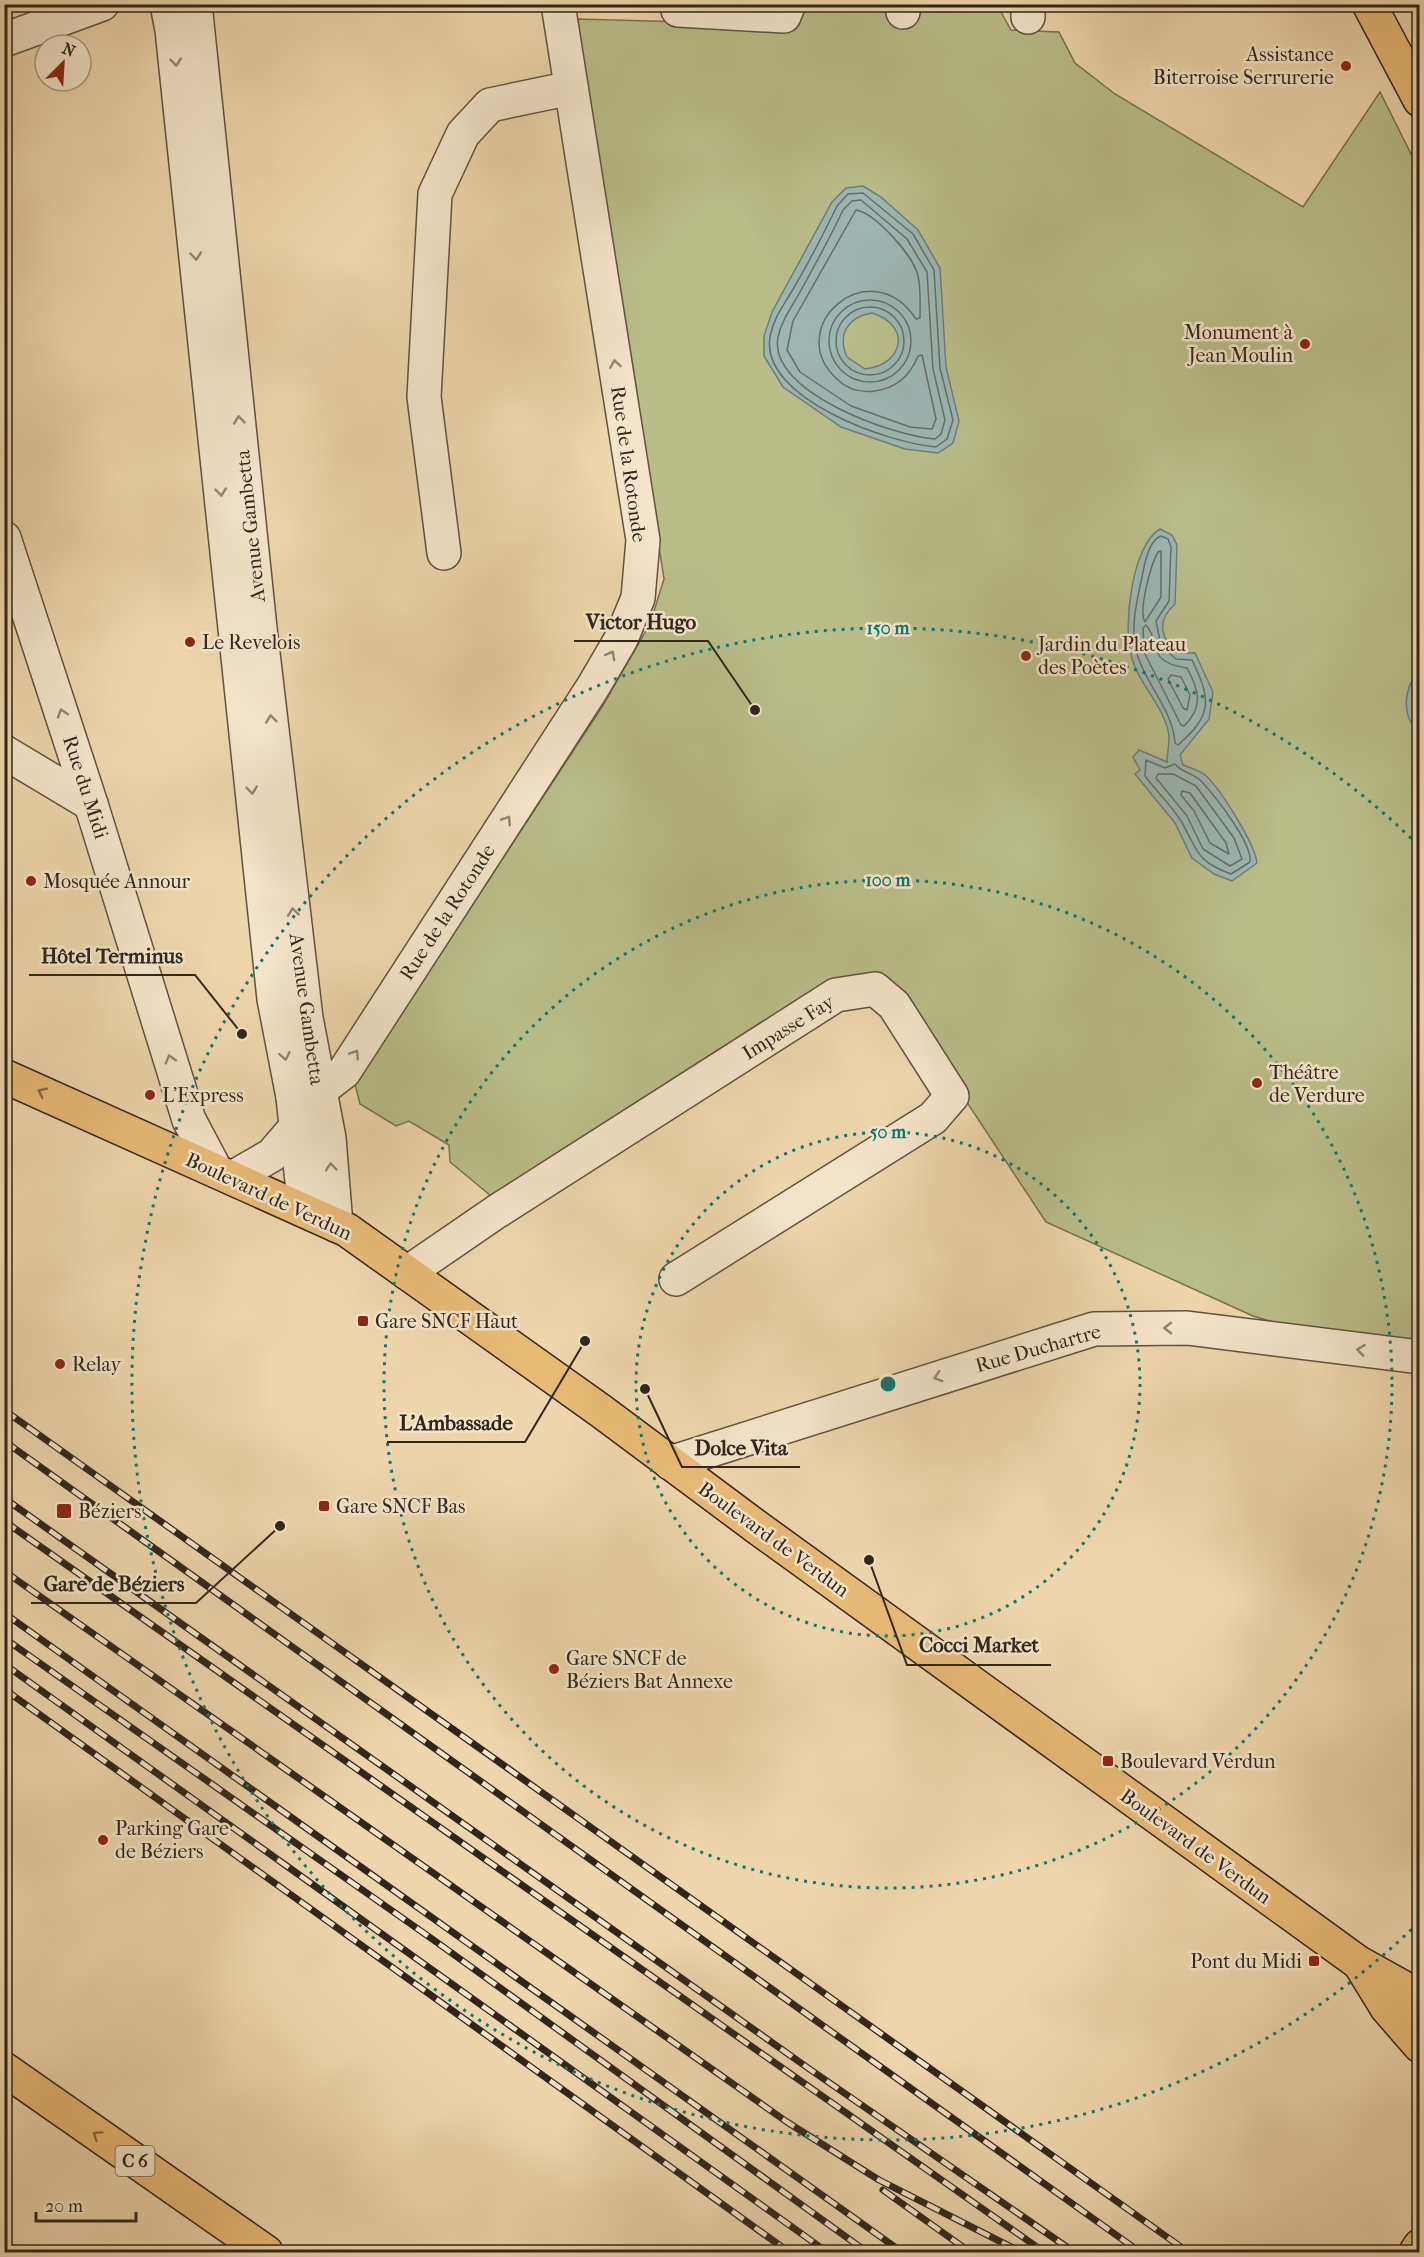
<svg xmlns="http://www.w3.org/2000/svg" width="1424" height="2257" viewBox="0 0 1424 2257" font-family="'IM FELL French Canon',serif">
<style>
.green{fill:#b8bd8a;stroke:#747152;stroke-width:1.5}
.water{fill:#9cb6b3;stroke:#717c76;stroke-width:1.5;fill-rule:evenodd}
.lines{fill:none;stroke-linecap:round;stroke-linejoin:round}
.shore{stroke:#666e67;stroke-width:1.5}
.minor-casing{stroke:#605140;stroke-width:36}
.major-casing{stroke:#31251b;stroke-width:36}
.minor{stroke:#f4e4ca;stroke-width:33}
.major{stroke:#e7ba76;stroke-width:33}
.rail-casing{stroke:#31251b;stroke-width:7}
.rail{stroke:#f4e4ca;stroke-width:4.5;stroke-dasharray:14;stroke-linecap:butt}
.oneway{stroke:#928472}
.oneway2{stroke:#836844}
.ring{fill:none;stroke:#0f766e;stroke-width:3;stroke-dasharray:3 6}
.poi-dot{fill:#8f2418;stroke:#f4e4ca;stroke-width:2}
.labels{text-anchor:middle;stroke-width:5;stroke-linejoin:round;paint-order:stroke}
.shield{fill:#f4e4ca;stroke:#6c5e50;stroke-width:1.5}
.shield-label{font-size:18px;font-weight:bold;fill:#31251b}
.poi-label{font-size:20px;fill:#31251b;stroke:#f4e4ca;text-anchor:start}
.street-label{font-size:20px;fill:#31251b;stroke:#f4e4ca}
.centre{fill:#0f766e;stroke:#f4e4ca;stroke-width:3}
.ring-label{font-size:18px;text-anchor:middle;font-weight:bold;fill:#0f766e;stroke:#f4e4ca;stroke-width:5;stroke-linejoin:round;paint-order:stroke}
.leader{fill:none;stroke:#31251b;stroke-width:2}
.callout-dot{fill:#31251b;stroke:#f4e4ca;stroke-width:2}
.callout-label{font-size:21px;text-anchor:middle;font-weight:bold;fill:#31251b;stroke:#f4e4ca;stroke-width:5;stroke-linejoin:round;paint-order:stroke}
</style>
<rect width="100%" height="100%" fill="#eed5ad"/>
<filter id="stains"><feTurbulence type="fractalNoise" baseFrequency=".00333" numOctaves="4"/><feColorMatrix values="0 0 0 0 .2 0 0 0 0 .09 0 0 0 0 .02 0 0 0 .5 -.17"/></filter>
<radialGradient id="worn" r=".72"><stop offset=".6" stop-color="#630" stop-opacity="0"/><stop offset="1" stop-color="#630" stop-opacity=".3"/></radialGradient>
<path class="green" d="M806,5H997L1011,30L1059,32L1075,63L1115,94L1303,207L1380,92L1420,172L1419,1342L1303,1331L1253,1316L1046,1222L904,1007L902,990L870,974L496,1200L450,1162L449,1145L409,1121L396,1126L360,1104L355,1084L602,707L650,624L664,579L577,19L766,24Z"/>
<g class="water">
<path d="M863,186L881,197L918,230L940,268L946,367L959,421L953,443L938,453L905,449L841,427L783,387L764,356V336L772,312L832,202L846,188ZM872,313C911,325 905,364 865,369L847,357C837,334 848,317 872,313Z"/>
<path d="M1160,529L1172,535L1177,545L1175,604C1156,621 1160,639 1178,653H1195L1213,692L1209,719L1180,755L1183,765C1190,768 1199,770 1205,775C1220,788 1255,844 1257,863L1232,881L1214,874L1192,858L1175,823L1135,774L1140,770L1133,757L1139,750L1167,762C1167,752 1171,740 1168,730C1161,703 1137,681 1131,655C1123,625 1132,545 1160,529Z"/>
<path d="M1419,670V734C1401,715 1403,690 1419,670Z"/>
</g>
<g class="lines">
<g class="shore">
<path d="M863,193L913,234L934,270L940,368L953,420L947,439L936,447C889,443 760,399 770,337C773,319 783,306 792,291C808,264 823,235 837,206L848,194Z"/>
<path d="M861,200L907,239L927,272L933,369L945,420L941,434L935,439C893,436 767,392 778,337C782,319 792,307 800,292C815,265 830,238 843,210L852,201Z"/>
<path d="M856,210C875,213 914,256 918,276C921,289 920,304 920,318L916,319C870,249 781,328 837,379C847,389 861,393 875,391C897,388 910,376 918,356L922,355L936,419L932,429L910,427L851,406L800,372L787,350L793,321Z"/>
<circle cx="870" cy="341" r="41"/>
<circle cx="870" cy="341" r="34"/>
<path d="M1161,536L1168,539L1171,547L1169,601L1156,621L1161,646L1176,659L1192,660C1211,699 1213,715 1178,745L1175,743C1173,710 1146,685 1137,654C1129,628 1138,597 1143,572C1145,561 1150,540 1161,536Z"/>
<path d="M1161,551V597L1145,622C1138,611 1151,564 1158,552Z"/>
<path d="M1146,625C1162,643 1145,662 1187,668C1199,690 1204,707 1184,726L1181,725L1144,652L1143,628Z"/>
<path d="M1171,675L1181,677L1190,695L1187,710L1183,708L1168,679Z"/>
<path d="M1146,760L1165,768L1175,764C1182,773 1194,773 1202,782C1215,796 1253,844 1250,862L1231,874C1195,861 1198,850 1181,821C1171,805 1156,791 1145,776Z"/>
<path d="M1158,774H1173L1196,786L1234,838L1242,859L1230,866L1203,849L1187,816L1156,778Z"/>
<path d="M1182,791L1190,793L1226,843L1229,854L1210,843L1194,811L1181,795Z"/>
</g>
<defs>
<g id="minor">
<path d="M167,4L172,30L274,999L293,1097L305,1210"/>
<path d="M195,4L260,628L306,1018L329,1138L336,1225"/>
<path d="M902,4L903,12"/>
<path d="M1028,4V17"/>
<path d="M678,10L784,16L789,4"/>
<path d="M4,40L102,4"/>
<path d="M4,538L91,804L189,1120L216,1171"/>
<path d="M444,553L424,397L435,194L463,134L490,105L571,88"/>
<path d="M4,752L91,804"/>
<path d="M293,1097L318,1092L344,1072L593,687L621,639L638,598L643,540L558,4"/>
<path d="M232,1178L272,1155L296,1127"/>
<path d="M407,1273L496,1212L836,995L875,989L894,1005L952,1096L933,1118L676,1279"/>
<path d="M670,1463L1094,1329L1187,1328L1420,1357"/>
</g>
<g id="major">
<path d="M1369,4L1420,100"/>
<path d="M4,1076L347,1230L601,1411L758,1528L1359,1963L1420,1997"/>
<path d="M1360,1964L1387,2008L1420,2046"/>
<path d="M4,2069L266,2252"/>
<path d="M1416,2252L1420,2246"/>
</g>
</defs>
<use href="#minor" class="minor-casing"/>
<use href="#major" class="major-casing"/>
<use href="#minor" class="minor"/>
<use href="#major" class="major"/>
<defs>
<g id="rail">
<path d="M4,1410L1188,2252"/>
<path d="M4,1441L1140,2252"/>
<path d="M4,1498L808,2068L1074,2252"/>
<path d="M4,1521L1044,2252"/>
<path d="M4,1571L787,2122L879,2180L1021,2252"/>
<path d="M4,1613L902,2252"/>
<path d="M4,1638L435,1941L867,2252"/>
<path d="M4,1664L827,2252"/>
<path d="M4,1689L789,2252"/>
<path d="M883,2190L970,2252"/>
</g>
</defs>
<use href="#rail" class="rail-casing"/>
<use href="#rail" class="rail"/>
</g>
<defs><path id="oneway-chevron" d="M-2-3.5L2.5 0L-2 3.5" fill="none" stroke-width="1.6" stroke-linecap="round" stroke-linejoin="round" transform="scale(1.5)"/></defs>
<g class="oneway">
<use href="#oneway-chevron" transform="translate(176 62) rotate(84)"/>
<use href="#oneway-chevron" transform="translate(196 256) rotate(84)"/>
<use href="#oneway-chevron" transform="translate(615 364) rotate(-99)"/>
<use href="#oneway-chevron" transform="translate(239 420) rotate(-96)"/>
<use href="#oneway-chevron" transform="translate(221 492) rotate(84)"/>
<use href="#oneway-chevron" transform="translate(611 655) rotate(-61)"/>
<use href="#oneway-chevron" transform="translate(62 713) rotate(-108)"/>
<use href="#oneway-chevron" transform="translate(271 719) rotate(-97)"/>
<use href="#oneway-chevron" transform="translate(252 790) rotate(84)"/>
<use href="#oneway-chevron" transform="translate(507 820) rotate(-57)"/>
<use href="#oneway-chevron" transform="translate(293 912) rotate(-97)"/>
<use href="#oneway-chevron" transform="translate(355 1054) rotate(-57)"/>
<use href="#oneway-chevron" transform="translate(285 1056) rotate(79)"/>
<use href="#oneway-chevron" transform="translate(170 1059) rotate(-107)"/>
<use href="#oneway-chevron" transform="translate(331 1167) rotate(-95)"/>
<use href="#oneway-chevron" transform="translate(1168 1328) rotate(180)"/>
<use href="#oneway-chevron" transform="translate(1361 1350) rotate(-173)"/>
<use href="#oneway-chevron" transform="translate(938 1377) rotate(163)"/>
</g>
<g class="oneway2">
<use href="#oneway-chevron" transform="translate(42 1092) rotate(-154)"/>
<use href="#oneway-chevron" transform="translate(97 2135) rotate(-145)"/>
</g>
<g class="ring">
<circle cx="888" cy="1384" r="252"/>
<circle cx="888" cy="1384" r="504"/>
<path d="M1418 1923A756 756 0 1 1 1418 845"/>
</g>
<g class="poi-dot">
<circle cx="1346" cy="66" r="6"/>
<circle cx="1305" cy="344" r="6"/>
<circle cx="190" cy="642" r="6"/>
<circle cx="1026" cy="656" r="6"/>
<circle cx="31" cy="881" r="6"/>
<circle cx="1257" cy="1083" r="6"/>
<circle cx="150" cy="1095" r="6"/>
<rect x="357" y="1315" width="12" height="12" rx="3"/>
<circle cx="60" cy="1364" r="6"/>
<rect x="318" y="1500" width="12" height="12" rx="3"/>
<rect x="56" y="1503" width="16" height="16" rx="3"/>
<circle cx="554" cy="1669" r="6"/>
<rect x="1102" y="1755" width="12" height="12" rx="3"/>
<circle cx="103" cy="1840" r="6"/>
<rect x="1308" y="1955" width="12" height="12" rx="3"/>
</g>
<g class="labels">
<rect class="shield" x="115.5" y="2146" width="39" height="30" rx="4.5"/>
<g class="shield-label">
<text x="135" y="2167">C 6</text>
</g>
<g class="poi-label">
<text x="1334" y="61" text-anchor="end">Assistance<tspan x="1334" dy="23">Biterroise Serrurerie</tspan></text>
<text x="1293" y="339" text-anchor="end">Monument à<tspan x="1293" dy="23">Jean Moulin</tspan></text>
<text x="202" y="649">Le Revelois</text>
<text x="1038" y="651">Jardin du Plateau<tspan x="1038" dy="23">des Poètes</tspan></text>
<text x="43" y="888">Mosquée Annour</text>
<text x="1269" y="1079">Théâtre<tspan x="1269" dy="23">de Verdure</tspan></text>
<text x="162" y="1102">L'Express</text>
<text x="375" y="1328">Gare SNCF Haut</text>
<text x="72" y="1371">Relay</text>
<text x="336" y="1513">Gare SNCF Bas</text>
<text x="78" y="1518">Béziers</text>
<text x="566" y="1665">Gare SNCF de<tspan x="566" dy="23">Béziers Bat Annexe</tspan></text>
<text x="1120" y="1768">Boulevard Verdun</text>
<text x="115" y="1835">Parking Gare<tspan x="115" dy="23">de Béziers</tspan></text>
<text x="1302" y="1968" text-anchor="end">Pont du Midi</text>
</g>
<g class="street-label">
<text transform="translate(629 464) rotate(82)" y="7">Rue de la Rotonde</text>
<text transform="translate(250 526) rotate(-96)" y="7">Avenue Gambetta</text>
<text transform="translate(86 787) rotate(72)" y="7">Rue du Midi</text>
<text transform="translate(447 912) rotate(-57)" y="7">Rue de la Rotonde</text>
<text transform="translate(307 1009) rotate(82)" y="7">Avenue Gambetta</text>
<text transform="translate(788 1027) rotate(-32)" y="7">Impasse Fay</text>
<text transform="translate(269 1196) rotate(25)" y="7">Boulevard de Verdun</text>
<text transform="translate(1038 1348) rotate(-16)" y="7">Rue Duchartre</text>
<text transform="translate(774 1539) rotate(36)" y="7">Boulevard de Verdun</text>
<text transform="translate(1196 1846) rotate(36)" y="7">Boulevard de Verdun</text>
</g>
</g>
<circle cx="888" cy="1384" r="9" class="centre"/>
<g class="ring-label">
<text x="888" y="634">150 m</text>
<text x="888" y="886">100 m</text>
<text x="888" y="1138">50 m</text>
</g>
<path class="leader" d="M755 710L708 641H574M242 1034L195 975H29M585 1341L525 1442H387M645 1389L682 1467H800M280 1526L196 1603H31M869 1560L907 1665H1051"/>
<g class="callout-dot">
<circle cx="755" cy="710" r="6"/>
<circle cx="242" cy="1034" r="6"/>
<circle cx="585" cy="1341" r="6"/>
<circle cx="645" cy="1389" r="6"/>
<circle cx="280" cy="1526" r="6"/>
<circle cx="869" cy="1560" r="6"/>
</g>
<g class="callout-label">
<text x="641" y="629">Victor Hugo</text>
<text x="112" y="963">Hôtel Terminus</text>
<text x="456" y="1430">L'Ambassade</text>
<text x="741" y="1455">Dolce Vita</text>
<text x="114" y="1591">Gare de Béziers</text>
<text x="979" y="1652">Cocci Market</text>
</g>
<rect width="1424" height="2257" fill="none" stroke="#eed5ad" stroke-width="24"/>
<rect x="6" y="6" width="1412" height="2245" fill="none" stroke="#31251b" stroke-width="3"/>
<rect x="12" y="12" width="1400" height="2233" fill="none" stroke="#31251b" stroke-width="1.5"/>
<g transform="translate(63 63) rotate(24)"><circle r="28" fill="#f4e4ca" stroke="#a69884" stroke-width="1.5"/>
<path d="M0-4.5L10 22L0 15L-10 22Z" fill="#8f2418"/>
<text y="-9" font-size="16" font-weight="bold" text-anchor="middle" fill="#31251b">N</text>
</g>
<path d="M36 2212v9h100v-9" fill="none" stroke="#31251b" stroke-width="3"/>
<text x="45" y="2212" font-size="18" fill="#31251b" stroke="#f4e4ca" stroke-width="4.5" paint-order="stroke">20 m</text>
<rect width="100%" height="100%" filter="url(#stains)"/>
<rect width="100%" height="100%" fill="url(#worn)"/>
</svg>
